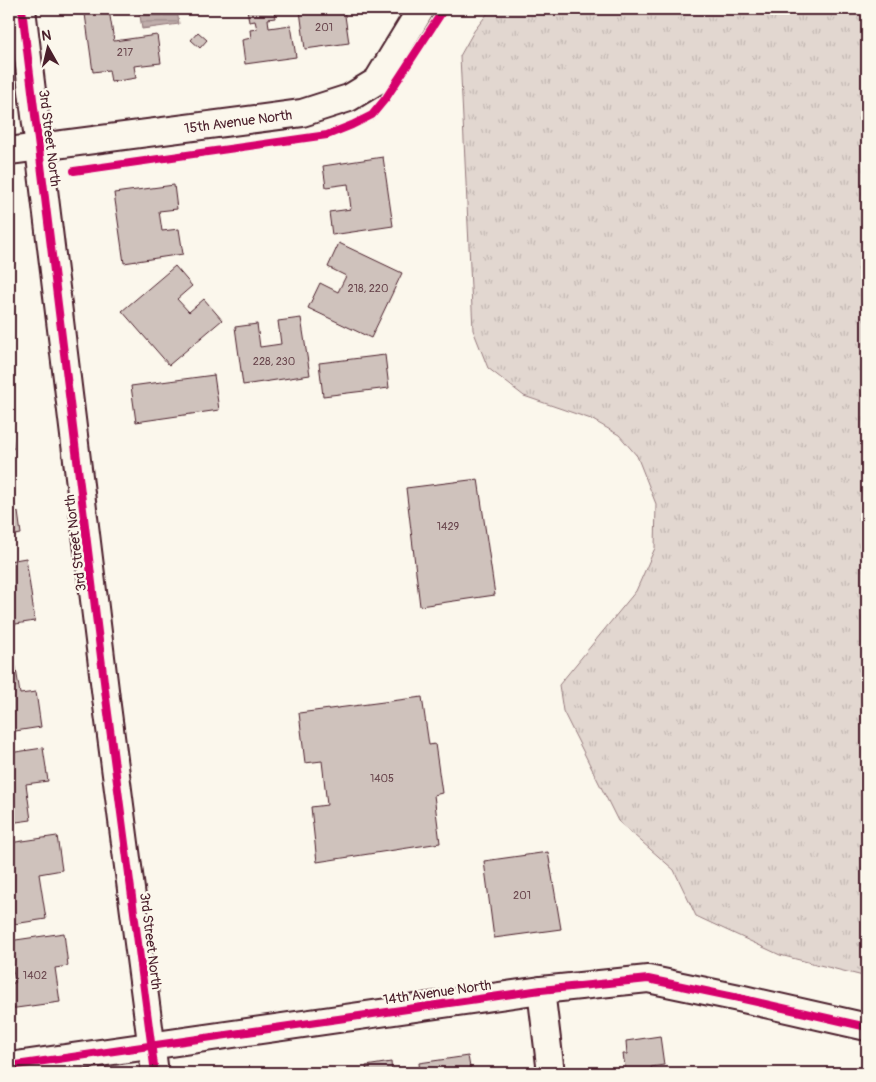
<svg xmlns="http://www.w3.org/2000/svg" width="876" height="1082" viewBox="0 0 876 1082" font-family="Pangolin,sans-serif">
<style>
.grass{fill:url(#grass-tufts);stroke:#967b7e}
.water{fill:url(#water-rules);stroke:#907477}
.building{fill:#cfc2bc;stroke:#4a1f2b}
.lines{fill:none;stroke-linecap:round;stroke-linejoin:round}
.street-casing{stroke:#4a1f2b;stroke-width:30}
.street{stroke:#fbf7ec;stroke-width:26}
.cycleway-casing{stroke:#fbf7ec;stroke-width:11}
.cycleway{stroke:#d6006c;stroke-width:8}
.labels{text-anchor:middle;stroke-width:4.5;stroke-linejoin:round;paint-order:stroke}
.number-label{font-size:11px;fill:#6b484f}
.street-label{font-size:14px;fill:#4a1f2b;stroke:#fbf7ec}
</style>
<defs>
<pattern id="grass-tufts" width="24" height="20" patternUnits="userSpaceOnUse" patternTransform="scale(1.25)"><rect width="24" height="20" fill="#e2d7d0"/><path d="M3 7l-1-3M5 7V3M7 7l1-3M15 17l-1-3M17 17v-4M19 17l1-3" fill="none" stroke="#c3b8b3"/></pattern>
<pattern id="water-rules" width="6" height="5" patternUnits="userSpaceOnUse" patternTransform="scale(1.25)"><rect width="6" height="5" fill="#bfadaa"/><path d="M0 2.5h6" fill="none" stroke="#9d8c8b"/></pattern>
</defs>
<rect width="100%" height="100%" fill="#fbf7ec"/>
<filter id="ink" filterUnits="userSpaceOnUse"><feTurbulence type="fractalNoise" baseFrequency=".02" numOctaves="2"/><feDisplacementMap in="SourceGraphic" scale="10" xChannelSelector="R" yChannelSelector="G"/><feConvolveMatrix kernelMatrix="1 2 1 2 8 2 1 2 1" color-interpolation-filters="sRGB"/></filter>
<g filter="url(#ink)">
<path class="grass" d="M491,9H867V977L780,955L696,916L674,870L618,821L563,711L559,685L636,591L655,548L656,504L637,456L619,435L591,419L524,396L488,368L473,330L460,56L474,31Z"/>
<path class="water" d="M139,9H177L179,24L142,29Z"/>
<g class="building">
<path d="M247,9H274L275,18L268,19L269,28L291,25L296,57L245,64L242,40L251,38L250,30L257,29L255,21L249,22Z"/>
<path d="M315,9H344L349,43L305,49L300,11Z"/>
<path d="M109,10L114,41L157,35L161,63L134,66L136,78L111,82L109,70L93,72L85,14Z"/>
<path d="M198,32L207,40L200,48L191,40Z"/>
<path d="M383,157L393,226L332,235L329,212L351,209L348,184L326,187L323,166Z"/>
<path d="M174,185L177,209L159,211L162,231L179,229L183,254L124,263L114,193Z"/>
<path d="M339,243L402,273L371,338L308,308L320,283L338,292L346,276L328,267Z"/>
<path d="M175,266L192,286L177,299L189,312L204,299L222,320L169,365L122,311Z"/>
<path d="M301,318L310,375L243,385L235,327L257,324L260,347L281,344L278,321Z"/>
<path d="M385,355L389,388L323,396L319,363Z"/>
<path d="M214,375L219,410L136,422L131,386Z"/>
<path d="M9,420L13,449H9Z"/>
<path d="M478,479L495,595L420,606L406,488Z"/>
<path d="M18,512L21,534L9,536V513Z"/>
<path d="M26,558L35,621L9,625V561Z"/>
<path d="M14,656L20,694L36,692L41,727L9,732V657Z"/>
<path d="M422,697L429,745L435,744L442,793L434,795L440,843L317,862L311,807L327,805L322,761L305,763L299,713Z"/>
<path d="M43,748L48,781L26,784L31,820L9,823V753Z"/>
<path d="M57,836L62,870L39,874L46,919L14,924L9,890V843Z"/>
<path d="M548,852L561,929L494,938L484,861Z"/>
<path d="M64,933L68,966L55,968L60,1002L9,1009V983H15L9,941Z"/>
<path d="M660,1036L664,1065L651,1067L652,1070L626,1073L623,1054H627L626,1041Z"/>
<path d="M468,1056L471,1073H420L419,1063Z"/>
<path d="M391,1062L392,1073H367L366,1066Z"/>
</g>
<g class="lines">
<defs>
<g id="street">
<path d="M22,9L106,698L155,1073"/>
<path id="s1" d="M9,151L302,113L349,98L377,81L421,9"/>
<path d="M541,990L551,1073"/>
<path d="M9,1066L541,990L648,979L739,998L867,1027"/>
</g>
</defs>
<use href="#street" class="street-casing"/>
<use href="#street" class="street"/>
<defs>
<g id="cycleway">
<path d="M22,9L106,698L155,1073"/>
<path d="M74,171L327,135L352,125L372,115L386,98L444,9"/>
<path d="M9,1066L541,990L648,979L739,998L867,1027"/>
</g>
</defs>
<use href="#cycleway" class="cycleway-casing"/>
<use href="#cycleway" class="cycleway"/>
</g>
</g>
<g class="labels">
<g class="number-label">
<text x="324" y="31">201</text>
<text x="125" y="56">217</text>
<text x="368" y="292">218, 220</text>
<text x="274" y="365">228, 230</text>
<text x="448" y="530">1429</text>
<text x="382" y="782">1405</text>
<text x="522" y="899">201</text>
<text x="35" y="979">1402</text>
</g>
<g class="street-label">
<text dy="5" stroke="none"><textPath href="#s1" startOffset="231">15th Avenue North</textPath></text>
<text transform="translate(50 138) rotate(83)" y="5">3rd Street North</text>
<text transform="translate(75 543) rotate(-97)" y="5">3rd Street North</text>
<text transform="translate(151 941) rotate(83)" y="5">3rd Street North</text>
<text transform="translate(437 992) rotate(-8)" y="5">14th Avenue North</text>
</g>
</g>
<rect width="876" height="1082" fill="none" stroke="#fbf7ec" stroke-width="30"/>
<rect x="15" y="15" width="846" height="1052" fill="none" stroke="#4a1f2b" stroke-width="2" filter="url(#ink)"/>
<g transform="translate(48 48) rotate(352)" stroke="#fbf7ec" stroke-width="4" paint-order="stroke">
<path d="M0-4L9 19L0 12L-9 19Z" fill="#4a1f2b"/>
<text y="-8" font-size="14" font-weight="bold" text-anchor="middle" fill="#4a1f2b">N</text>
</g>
</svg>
